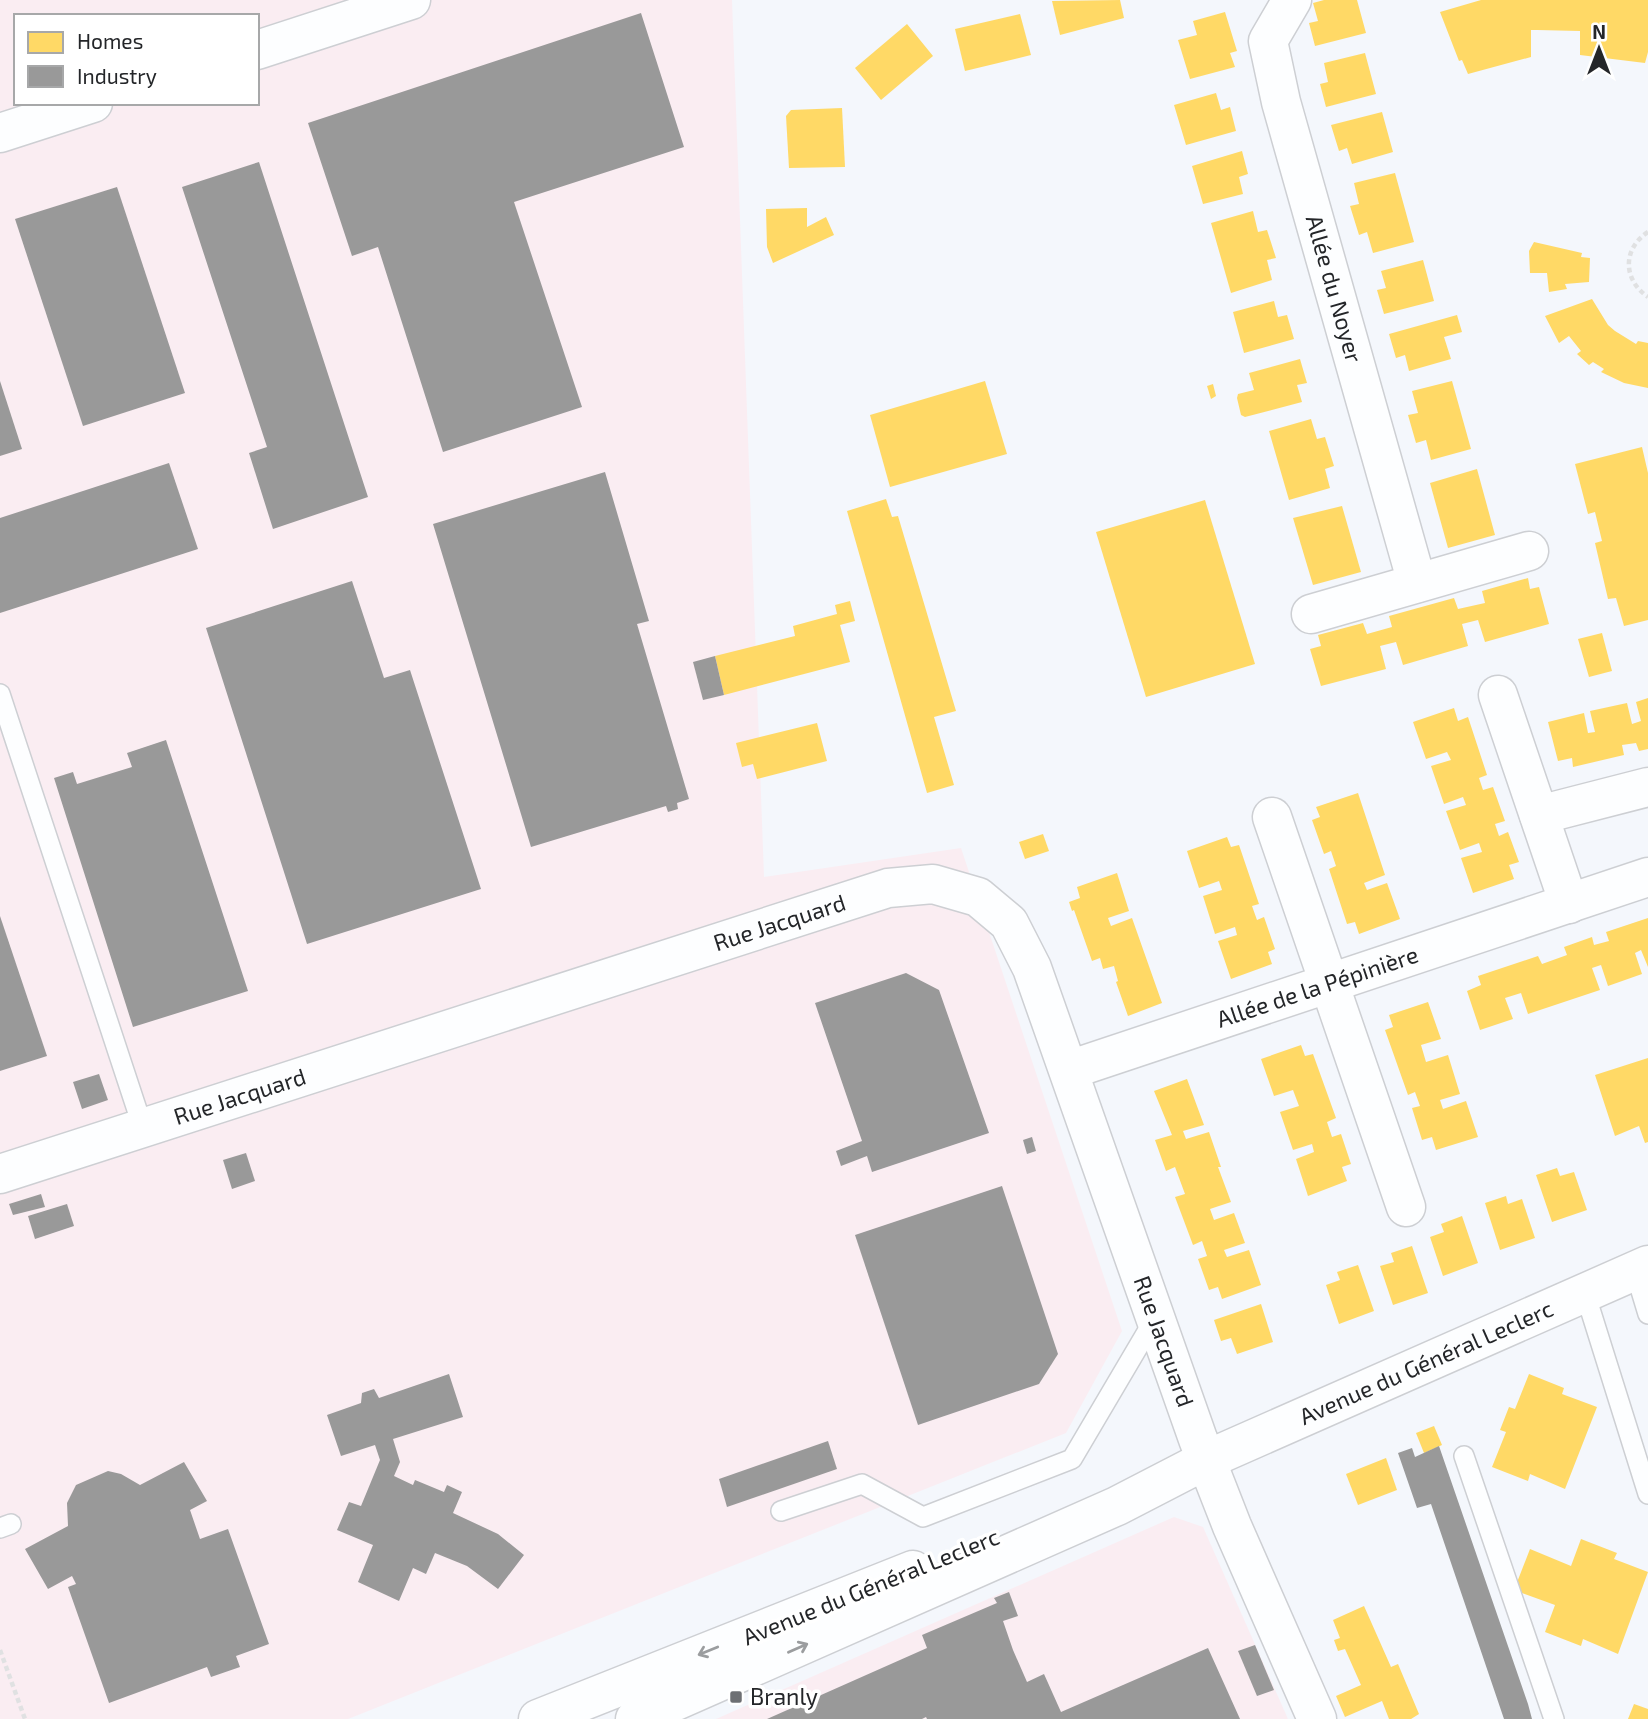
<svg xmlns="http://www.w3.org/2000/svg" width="1648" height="1719" viewBox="0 0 1648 1719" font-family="'Exo 2',sans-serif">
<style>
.industrial{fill:#faedf2;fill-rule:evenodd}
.homes{fill:#ffd966}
.industry{fill:#999}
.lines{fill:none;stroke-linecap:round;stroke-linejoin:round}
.lane-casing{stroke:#cdcfd3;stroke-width:22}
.street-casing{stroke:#cdcfd3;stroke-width:41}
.secondary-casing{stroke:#cdcfd3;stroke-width:41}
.path{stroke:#e0e1e2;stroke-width:4.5;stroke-dasharray:5 3.5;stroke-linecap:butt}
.lane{stroke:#fdfeff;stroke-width:19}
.street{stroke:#fdfeff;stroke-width:38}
.secondary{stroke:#fdfeff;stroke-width:38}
.oneway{stroke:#9b9d9f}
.poi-dot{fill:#6d6f73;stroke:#fff;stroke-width:2.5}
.labels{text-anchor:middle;stroke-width:7;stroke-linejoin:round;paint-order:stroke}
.street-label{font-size:23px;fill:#242629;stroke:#fff}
.poi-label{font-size:23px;fill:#242629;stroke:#fff;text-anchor:start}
</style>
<rect width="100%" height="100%" fill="#f4f7fc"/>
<g class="industrial">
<path d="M0,0H732L764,877L961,848L1122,1331L1066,1433L348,1719H0ZM16,16H257V103H16Z"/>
<path d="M1174,1517L1203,1527L1288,1719H716Z"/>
</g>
<g class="homes">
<path d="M1120,0L1124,18L1060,35L1052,1Z"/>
<path d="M1324,0H1357L1366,33L1315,46L1309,23L1318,21L1313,3Z"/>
<path d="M1481,0H1648V52L1645,63L1580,55V31L1537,30H1531V57L1468,74L1462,60L1459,61L1440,12Z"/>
<path d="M1225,12L1237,51L1230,53L1235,67L1190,79L1178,40L1197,35L1193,21Z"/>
<path d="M1020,14L1031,55L965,71L955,29Z"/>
<path d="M907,24L933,56L881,100L855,68Z"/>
<path d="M1365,53L1376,94L1326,107L1320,84L1328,82L1324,63Z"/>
<path d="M1216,93L1221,110L1230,107L1236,131L1186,145L1174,105Z"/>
<path d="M842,108L845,167L789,168L786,116L791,110Z"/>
<path d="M1382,112L1393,152L1352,164L1347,148L1339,151L1331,125Z"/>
<path d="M1242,151L1248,174L1239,177L1243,194L1203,204L1192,166Z"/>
<path d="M1395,173L1414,242L1373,253L1367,232L1359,235L1350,206L1359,204L1354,183Z"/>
<path d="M807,208V227L826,217L834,235L773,263L767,247L766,209Z"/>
<path d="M1253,211L1258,232L1267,230L1276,258L1267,260L1272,280L1231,293L1211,223Z"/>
<path d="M1534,242L1582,253L1581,257L1590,258L1589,282L1565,284L1567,289L1549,292L1547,273H1530L1529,251Z"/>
<path d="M1423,260L1434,301L1384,314L1377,290L1386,288L1381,271Z"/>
<path d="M1592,299L1608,325L1615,331L1636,344L1638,341L1648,343V388L1624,383L1601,372L1604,369L1593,362L1589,365L1577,354L1581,351L1569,336L1559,343L1545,316Z"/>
<path d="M1274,301L1278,317L1287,315L1294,339L1244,353L1233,312Z"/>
<path d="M1457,315L1462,332L1444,337L1451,359L1409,371L1405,355L1396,358L1389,334Z"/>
<path d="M1300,359L1307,383L1297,385L1302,402L1245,417L1241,415L1237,398L1238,394L1254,390L1249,373Z"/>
<path d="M985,381L1007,454L890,487L870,415Z"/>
<path d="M1452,381L1471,449L1431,460L1426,440L1416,443L1408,415L1418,413L1412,391Z"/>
<path d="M1213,384L1216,396L1211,399L1207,386Z"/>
<path d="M1311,419L1317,439L1325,437L1334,466L1325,469L1330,488L1289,500L1269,431Z"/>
<path d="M1642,447L1648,473V620L1624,626L1616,598L1608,599L1595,543L1602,541L1595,512L1588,514L1575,464Z"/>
<path d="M1477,469L1495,535L1448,548L1430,483Z"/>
<path d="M886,499L892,517L898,516L956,711L934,717L954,785L927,793L847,511Z"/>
<path d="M1205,500L1255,664L1146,697L1096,532Z"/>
<path d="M1342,506L1361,572L1313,585L1293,518Z"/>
<path d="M1528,578L1530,589L1539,587L1549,624L1485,642L1478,620L1462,624L1468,646L1403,665L1396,642L1380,646L1386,669L1321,686L1310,649L1321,646L1318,635L1363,623L1367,634L1392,627L1389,616L1454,598L1458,609L1485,603L1482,591Z"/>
<path d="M850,601L855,621L840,625L850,662L724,695L715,656L795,636L793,626L837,614L835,605Z"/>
<path d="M1602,633L1612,671L1589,677L1578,639Z"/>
<path d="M1648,698V749L1639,751L1636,743L1622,745L1624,755L1573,767L1572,758L1558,761L1548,722L1584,713L1588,733L1595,732L1590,711L1627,703L1632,724L1641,721L1636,702Z"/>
<path d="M1454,708L1458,721L1468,717L1487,775L1479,778L1483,790L1493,787L1505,821L1495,824L1499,836L1508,832L1519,862L1509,865L1514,879L1473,893L1461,858L1482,852L1479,843L1460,850L1446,811L1466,805L1463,797L1444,804L1431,766L1451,760L1447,752L1426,759L1413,722Z"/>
<path d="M817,723L827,761L757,779L753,764L742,767L736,743Z"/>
<path d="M1358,793L1385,875L1364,883L1367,890L1387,883L1400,919L1359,934L1355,922L1347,924L1329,869L1336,866L1331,851L1324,854L1312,820L1320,817L1316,807Z"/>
<path d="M1043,834L1049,851L1025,859L1019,842Z"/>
<path d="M1227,837L1231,847L1239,845L1259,904L1252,906L1257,920L1264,917L1275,949L1268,952L1272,964L1231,979L1218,941L1237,935L1235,927L1215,934L1203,896L1222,890L1219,881L1199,888L1187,851Z"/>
<path d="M1117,873L1129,911L1108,918L1111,926L1132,918L1162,1003L1128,1016L1116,982L1118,981L1114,966L1103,969L1100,958L1092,961L1074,910L1072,911L1069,902L1080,898L1077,887Z"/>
<path d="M1648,918V967L1641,950L1635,953L1642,974L1608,986L1601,965L1592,968L1600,990L1528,1014L1521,993L1505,998L1513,1019L1480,1030L1467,991L1481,985L1478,976L1538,956L1542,964L1567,955L1564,947L1592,937L1594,945L1609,941L1606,932Z"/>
<path d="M1428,1002L1441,1039L1421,1045L1426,1062L1448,1055L1460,1094L1440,1100L1443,1109L1466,1101L1478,1137L1436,1150L1432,1137L1422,1140L1412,1108L1420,1106L1415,1092L1408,1095L1385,1030L1393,1027L1389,1015Z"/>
<path d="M1301,1045L1305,1056L1313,1054L1336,1118L1327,1122L1332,1137L1341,1134L1351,1164L1342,1167L1347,1181L1308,1196L1296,1159L1314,1152L1312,1144L1293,1150L1280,1112L1299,1106L1293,1090L1274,1096L1261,1059Z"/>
<path d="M1648,1058V1142L1645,1143L1639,1126L1615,1136L1595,1075Z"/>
<path d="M1187,1079L1204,1125L1183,1131L1186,1139L1209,1132L1221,1167H1218L1231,1202L1210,1209L1214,1220L1234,1213L1245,1243L1224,1250L1227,1257L1249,1250L1261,1285L1222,1299L1218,1287L1209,1290L1198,1259L1207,1256L1202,1241L1193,1245L1175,1197L1185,1194L1175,1167L1166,1171L1155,1140L1172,1135L1154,1091Z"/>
<path d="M1557,1168L1560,1176L1574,1172L1587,1210L1552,1222L1536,1175Z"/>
<path d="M1506,1196L1508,1204L1522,1199L1535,1238L1500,1250L1485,1203Z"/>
<path d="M1462,1216L1478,1263L1443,1276L1430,1237L1444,1232L1441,1224Z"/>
<path d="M1412,1246L1428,1293L1393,1305L1380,1266L1394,1262L1391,1253Z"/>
<path d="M1358,1265L1374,1311L1339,1324L1326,1285L1340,1280L1337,1272Z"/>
<path d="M1261,1304L1273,1342L1237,1354L1231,1338L1221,1341L1214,1320Z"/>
<path d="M1529,1374L1564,1388L1562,1394L1597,1407L1565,1489L1530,1474L1528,1481L1492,1467L1506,1432L1500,1430L1509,1407L1515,1409Z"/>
<path d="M1434,1426L1442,1445L1424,1453L1416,1433Z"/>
<path d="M1386,1458L1397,1490L1358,1505L1346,1474Z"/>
<path d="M1581,1539L1617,1553L1614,1559L1648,1572L1618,1654L1583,1639L1581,1646L1545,1632L1555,1605L1514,1590L1530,1549L1571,1566Z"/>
<path d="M1364,1606L1391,1667L1398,1664L1419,1714L1411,1719H1389L1382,1701L1345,1717L1336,1696L1361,1685L1345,1649L1338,1651L1334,1640L1340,1638L1333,1620Z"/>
<path d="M1634,1704L1648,1709V1719H1628Z"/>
</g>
<g class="industry">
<path d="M641,13L684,147L514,202L582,407L443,452L378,247L352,256L308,123Z"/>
<path d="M259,162L368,497L273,529L249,453L267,447L182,187Z"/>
<path d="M117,187L185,393L83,426L15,219Z"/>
<path d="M0,381L22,449L0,456Z"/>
<path d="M169,463L198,549L0,613V518Z"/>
<path d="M605,472L649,621L637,624L689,799L677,803L678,809L668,812L666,806L531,847L433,524Z"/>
<path d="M352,581L384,678L410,670L481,889L307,944L206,628Z"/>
<path d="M715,656L724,695L703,700L693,662Z"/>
<path d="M166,740L248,991L133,1027L54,778L73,772L77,784L132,767L127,753Z"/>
<path d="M0,916L47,1056L0,1071Z"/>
<path d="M906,973L939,990L989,1133L872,1172L867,1156L841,1166L836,1151L862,1141L815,1003Z"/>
<path d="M99,1074L108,1100L82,1109L73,1082Z"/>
<path d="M1032,1137L1036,1151L1027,1154L1023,1140Z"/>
<path d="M246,1153L255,1181L232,1189L223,1160Z"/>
<path d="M1002,1186L1058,1354L1039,1384L918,1425L855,1235Z"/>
<path d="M41,1194L45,1207L13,1215L9,1204Z"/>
<path d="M67,1204L74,1226L35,1239L28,1216Z"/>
<path d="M449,1374L463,1417L393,1439L400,1462L394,1476L413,1485L415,1480L444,1492L447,1485L462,1492L453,1513L498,1534L524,1555L498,1589L467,1566L435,1553L426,1574L413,1568L399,1601L358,1582L373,1545L337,1530L349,1502L361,1506L380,1460L375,1445L341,1456L327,1415L361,1403L362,1393L374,1389L379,1398Z"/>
<path d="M828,1441L837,1469L727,1507L719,1479Z"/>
<path d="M1439,1446L1528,1704L1532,1719H1504L1431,1504L1417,1508L1398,1453L1412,1448L1415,1457Z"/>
<path d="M184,1462L207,1501L190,1510L200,1539L228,1529L269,1644L236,1656L240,1667L211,1677L207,1667L109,1703L68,1587L76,1584L72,1576L48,1589L25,1549L68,1526L67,1503L76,1485L108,1471L121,1474L140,1485Z"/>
<path d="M1009,1592L1018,1616L1003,1621L1013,1650L1027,1682L1044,1674L1061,1712L1208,1648L1240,1719H927L926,1717L922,1719H767L927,1648L922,1635L997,1603L994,1598Z"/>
<path d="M1255,1645L1274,1690L1257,1696L1238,1651Z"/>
</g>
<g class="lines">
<defs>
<g id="lane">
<path d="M0,694L143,1128"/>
<path d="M1635,1271L1648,1314"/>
<path d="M1585,1293L1648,1494"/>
<path d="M1464,1456L1554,1719"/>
<path d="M781,1511L862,1484L923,1517L1072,1459L1154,1320"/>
<path d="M0,1528L11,1524"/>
</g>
<g id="street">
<path id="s1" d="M1292,0L1268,41L1281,102L1417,583"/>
<path d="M257,50L411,0"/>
<path d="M0,133L93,103"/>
<path d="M1311,614L1529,551"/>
<path d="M1498,695L1569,904"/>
<path d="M1539,815L1648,787"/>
<path d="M1272,817L1406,1207"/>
<path id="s2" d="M1069,1070L1648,877"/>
<path id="s3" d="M0,1174L888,888L933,884L978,897L1009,923L1032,968L1198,1439L1232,1526L1317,1719"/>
</g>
<g id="secondary">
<path d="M538,1719L913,1570"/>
<path id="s4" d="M635,1719L1117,1506L1206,1460L1648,1265"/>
</g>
</defs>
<use href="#lane" class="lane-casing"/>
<use href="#street" class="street-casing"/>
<use href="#secondary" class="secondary-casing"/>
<g class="path">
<path d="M1648,232C1622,249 1623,280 1648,297"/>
<path d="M0,1650L25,1719"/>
</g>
<use href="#lane" class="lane"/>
<use href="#street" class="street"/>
<use href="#secondary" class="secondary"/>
</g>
<defs><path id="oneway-shaft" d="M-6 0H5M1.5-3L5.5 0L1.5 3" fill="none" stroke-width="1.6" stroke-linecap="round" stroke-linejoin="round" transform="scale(1.75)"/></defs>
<g class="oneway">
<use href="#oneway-shaft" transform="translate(798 1648) rotate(-24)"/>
<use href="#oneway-shaft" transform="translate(708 1651) rotate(158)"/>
</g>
<rect class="poi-dot" x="729" y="1690" width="14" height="14" rx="3.5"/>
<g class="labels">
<g class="street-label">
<text dy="8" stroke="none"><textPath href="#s1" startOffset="304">Allée du Noyer</textPath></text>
<text dy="8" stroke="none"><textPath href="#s3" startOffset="819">Rue Jacquard</textPath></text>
<text dy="8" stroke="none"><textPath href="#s2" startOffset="262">Allée de la Pépinière</textPath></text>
<text dy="8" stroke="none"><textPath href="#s3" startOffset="252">Rue Jacquard</textPath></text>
<text dy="8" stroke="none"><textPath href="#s3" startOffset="1512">Rue Jacquard</textPath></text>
<text dy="8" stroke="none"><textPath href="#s4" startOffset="868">Avenue du Général Leclerc</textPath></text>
<text transform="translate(871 1587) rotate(-22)" y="8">Avenue du Général Leclerc</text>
</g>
<g class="poi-label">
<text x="750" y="1705">Branly</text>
</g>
</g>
<rect x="14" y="14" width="245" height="91" fill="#ffffff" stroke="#a7a8a9" stroke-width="2"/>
<rect x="28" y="32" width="35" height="21" fill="#ffd966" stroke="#a7a8a9" stroke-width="2"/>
<text x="77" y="49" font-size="21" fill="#242629">Homes</text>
<rect x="28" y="66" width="35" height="21" fill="#999999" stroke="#a7a8a9" stroke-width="2"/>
<text x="77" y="84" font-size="21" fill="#242629">Industry</text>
<g transform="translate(1599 49)" stroke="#ffffff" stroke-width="5" paint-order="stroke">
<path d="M0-5L12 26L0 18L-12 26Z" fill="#242629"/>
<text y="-10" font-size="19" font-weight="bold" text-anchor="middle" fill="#242629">N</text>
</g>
</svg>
